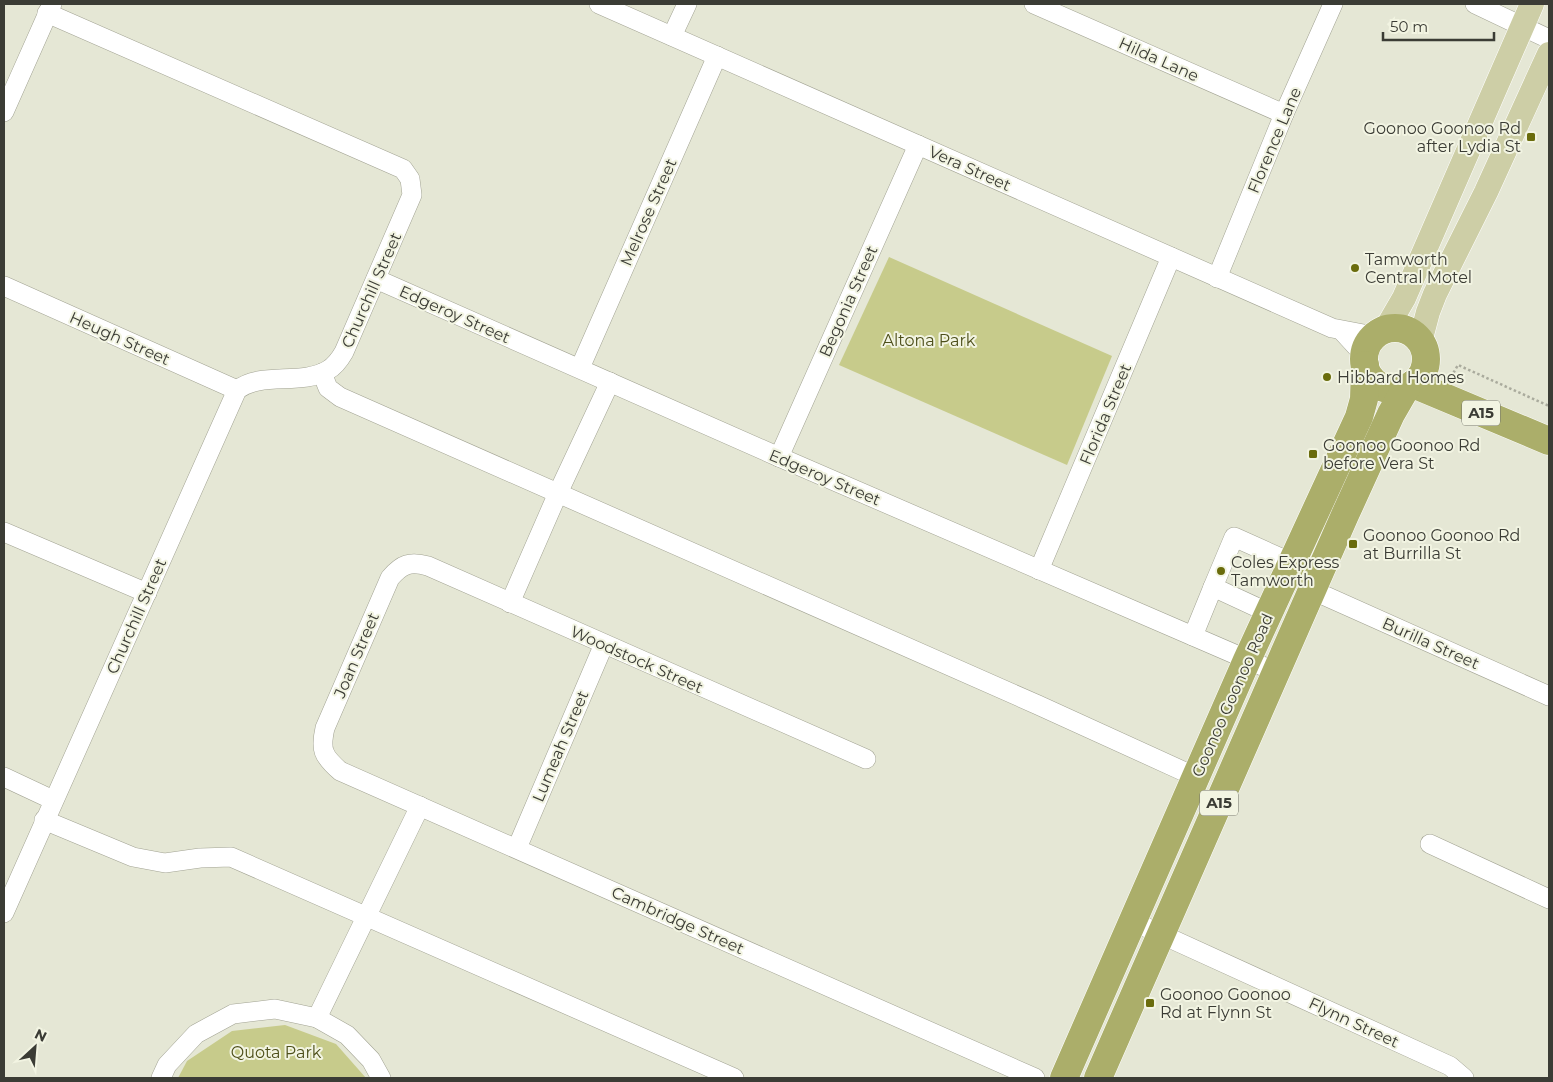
<svg xmlns="http://www.w3.org/2000/svg" width="1553" height="1082" viewBox="0 0 1553 1082" font-family="Montserrat,sans-serif">
<style>
.green{fill:#c7cb8b}
.lines{fill:none;stroke-linecap:round;stroke-linejoin:round}
.minor-casing{stroke:#a2a393;stroke-width:20}
.major-casing{stroke:#fff;stroke-width:25}
.highway-casing{stroke:#fff;stroke-width:29}
.path{stroke:#aaab9d;stroke-width:2.5;stroke-dasharray:2.5 2.5;stroke-linecap:butt}
.minor{stroke:#fff;stroke-width:19}
.major{stroke:#cdcea6;stroke-width:24}
.highway{stroke:#abae6a;stroke-width:28}
.poi-dot{fill:#6a6c0c;stroke:#f2f4e2;stroke-width:2}
.labels{text-anchor:middle;stroke-width:4;stroke-linejoin:round;paint-order:stroke}
.shield{fill:#f2f4e2;stroke:#727369;stroke-width:1}
.shield-label{font-size:15px;font-weight:bold;fill:#3b3c35}
.street-label{font-size:16px;fill:#3b3c35;stroke:#f2f4e2}
.poi-label{font-size:16px;fill:#3b3c35;stroke:#f2f4e2;text-anchor:start}
.park-label{font-size:16px;fill:#4d4f1a;stroke:#f2f4e2}
</style>
<rect width="100%" height="100%" fill="#e5e7d5"/>
<g class="green">
<path d="M889,257L1112,356L1067,465L839,365Z"/>
<path d="M285,1025L336,1044L366,1078H178L187,1061L232,1031Z"/>
</g>
<g class="lines">
<defs>
<g id="minor">
<path d="M599,4L1332,328L1374,336"/>
<path d="M1034,4L1284,114"/>
<path d="M1475,4L1549,39"/>
<path d="M672,36L687,4"/>
<path d="M4,112L52,4"/>
<path d="M1217,278L1284,114L1333,4"/>
<path d="M376,279L779,457L1276,672"/>
<path d="M4,286L237,390"/>
<path d="M1342,331L1364,355"/>
<path d="M580,368L717,56"/>
<path d="M322,373L328,388L340,397L1038,705L1196,777"/>
<path d="M779,457L918,145"/>
<path d="M4,532L147,593"/>
<path d="M1039,570L1171,257"/>
<path d="M1213,587L1234,537L1292,563"/>
<path d="M1312,590L1549,696"/>
<path d="M510,603L558,493L610,382"/>
<path d="M1193,636L1213,587L1269,613"/>
<path d="M866,759L428,566C410,561 402,564 390,578L325,728C320,750 323,756 340,771L1035,1078"/>
<path d="M4,777L53,800"/>
<path d="M44,820L133,857L165,863L200,858L231,857L734,1078"/>
<path d="M1430,844L1549,899"/>
<path d="M517,848L604,644"/>
<path d="M4,913L237,390C261,371 301,386 328,370C335,366 340,359 344,352L412,195L410,179L403,169L47,13"/>
<path d="M1132,921L1450,1066L1464,1078"/>
<path d="M317,1018L420,806"/>
<path d="M161,1078L167,1065L196,1034L233,1014L275,1009L317,1018L347,1035L371,1060L381,1078"/>
</g>
<g id="major">
<path d="M1386,329L1404,298L1532,4"/>
<path d="M1420,342L1428,312L1435,294L1486,192L1549,54"/>
</g>
<g id="highway">
<circle cx="1395" cy="359" r="31"/>
<path d="M1413,384L1549,441"/>
<path d="M1064,1078L1247,660L1359,417L1364,399L1365,365"/>
<path d="M1098,1078L1345,515L1391,414L1406,388"/>
</g>
</defs>
<use href="#minor" class="minor-casing"/>
<use href="#major" class="major-casing"/>
<use href="#highway" class="highway-casing"/>
<path class="path" d="M1451,377L1458,365L1549,406"/>
<use href="#minor" class="minor"/>
<use href="#major" class="major"/>
<use href="#highway" class="highway"/>
</g>
<g class="poi-dot">
<rect x="1526" y="132" width="10" height="10" rx="2.5"/>
<circle cx="1355" cy="268" r="5"/>
<circle cx="1327" cy="377" r="5"/>
<rect x="1308" y="449" width="10" height="10" rx="2.5"/>
<rect x="1348" y="539" width="10" height="10" rx="2.5"/>
<circle cx="1221" cy="571" r="5"/>
<rect x="1145" y="998" width="10" height="10" rx="2.5"/>
</g>
<g class="labels">
<g class="shield">
<rect x="1462" y="400.5" width="38" height="25" rx="4"/>
<rect x="1200" y="790.5" width="38" height="25" rx="4"/>
</g>
<g class="shield-label">
<text x="1481" y="418">A15</text>
<text x="1219" y="808">A15</text>
</g>
<g class="street-label">
<text transform="translate(1159 59) rotate(24)" y="6">Hilda Lane</text>
<text transform="translate(1274 140) rotate(-67)" y="6">Florence Lane</text>
<text transform="translate(970 168) rotate(24)" y="6">Vera Street</text>
<text transform="translate(648 212) rotate(-66)" y="6">Melrose Street</text>
<text transform="translate(371 290) rotate(-66)" y="6">Churchill Street</text>
<text transform="translate(848 301) rotate(-66)" y="6">Begonia Street</text>
<text transform="translate(455 314) rotate(24)" y="6">Edgeroy Street</text>
<text transform="translate(120 338) rotate(24)" y="6">Heugh Street</text>
<text transform="translate(1105 414) rotate(-67)" y="6">Florida Street</text>
<text transform="translate(825 477) rotate(23)" y="6">Edgeroy Street</text>
<text transform="translate(136 616) rotate(-66)" y="6">Churchill Street</text>
<text transform="translate(1431 643) rotate(24)" y="6">Burilla Street</text>
<text transform="translate(356 655) rotate(-67)" y="6">Joan Street</text>
<text transform="translate(637 659) rotate(24)" y="6">Woodstock Street</text>
<text transform="translate(1232 695) rotate(-66)" y="6">Goonoo Goonoo Road</text>
<text transform="translate(560 746) rotate(-67)" y="6">Lumeah Street</text>
<text transform="translate(678 920) rotate(24)" y="6">Cambridge Street</text>
<text transform="translate(1354 1022) rotate(25)" y="6">Flynn Street</text>
</g>
<g class="poi-label">
<text x="1521" y="134" text-anchor="end">Goonoo Goonoo Rd<tspan x="1521" dy="18">after Lydia St</tspan></text>
<text x="1365" y="265">Tamworth<tspan x="1365" dy="18">Central Motel</tspan></text>
<text x="1337" y="383">Hibbard Homes</text>
<text x="1323" y="451">Goonoo Goonoo Rd<tspan x="1323" dy="18">before Vera St</tspan></text>
<text x="1363" y="541">Goonoo Goonoo Rd<tspan x="1363" dy="18">at Burrilla St</tspan></text>
<text x="1231" y="568">Coles Express<tspan x="1231" dy="18">Tamworth</tspan></text>
<text x="1160" y="1000">Goonoo Goonoo<tspan x="1160" dy="18">Rd at Flynn St</tspan></text>
</g>
<g class="park-label">
<text x="929" y="346">Altona Park</text>
<text x="276" y="1058">Quota Park</text>
</g>
</g>
<rect width="1553" height="1082" fill="none" stroke="#3b3c35" stroke-width="10"/>
<g transform="translate(35 1047) rotate(26)" stroke="#f2f4e2" stroke-width="4" paint-order="stroke">
<path d="M0-4L9 19L0 12L-9 19Z" fill="#3b3c35"/>
<text y="-8" font-size="14" font-weight="bold" text-anchor="middle" fill="#3b3c35">N</text>
</g>
<path d="M1383 32v8h111v-8" fill="none" stroke="#3b3c35" stroke-width="2.5"/>
<text x="1390" y="32" font-size="15" fill="#3b3c35" stroke="#f2f4e2" stroke-width="4" paint-order="stroke">50 m</text>
</svg>
